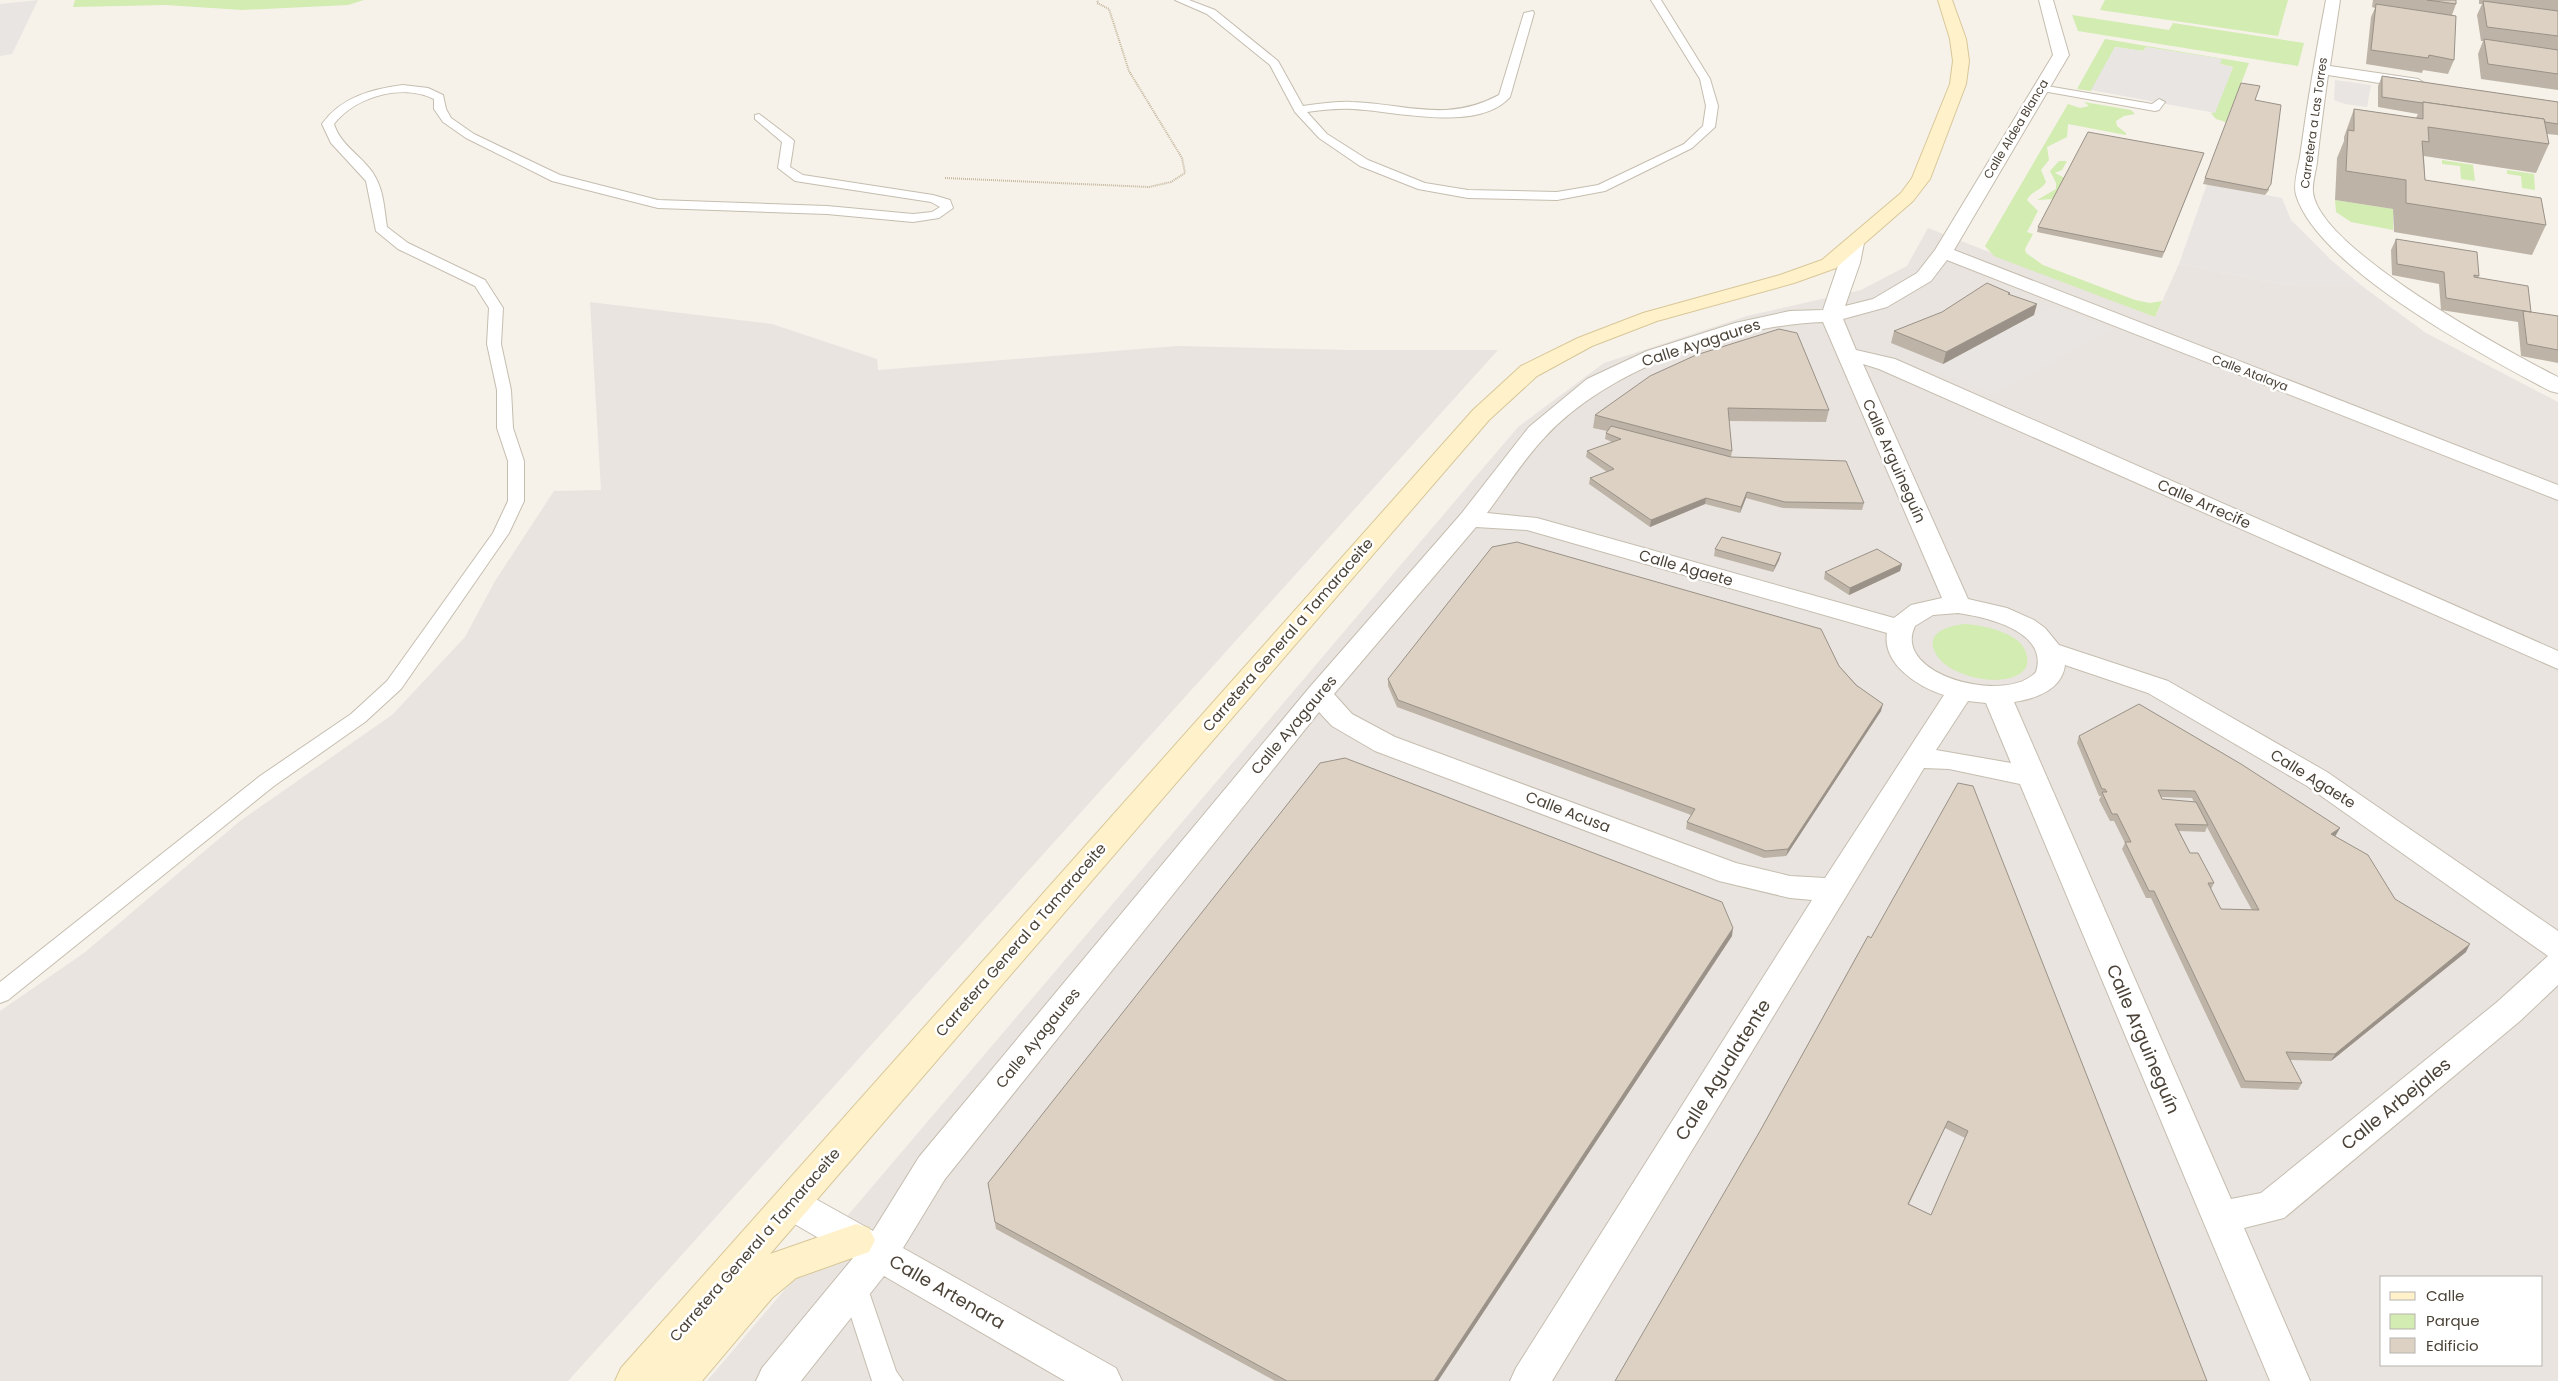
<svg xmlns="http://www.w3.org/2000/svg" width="2558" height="1381" viewBox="0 0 2558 1381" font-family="Poppins,sans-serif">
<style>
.industrial{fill:#e9e4df;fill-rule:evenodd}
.green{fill:#d2ecb1}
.parking{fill:#e8e5e2}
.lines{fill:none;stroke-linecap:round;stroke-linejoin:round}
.service-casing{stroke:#c5bdaf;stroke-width:2}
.minor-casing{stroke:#c5bdaf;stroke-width:2}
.secondary-casing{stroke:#d8c798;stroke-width:2}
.path{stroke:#c5b79c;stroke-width:2;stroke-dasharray:1 1;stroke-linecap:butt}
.service{fill:#fff;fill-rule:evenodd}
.minor{fill:#fff;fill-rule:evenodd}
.secondary{fill:#fff2cb;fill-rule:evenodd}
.wall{fill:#bdb4a7;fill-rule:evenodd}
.shaded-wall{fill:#9a9288}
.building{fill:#dcd1c2;stroke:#9a9288;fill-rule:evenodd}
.labels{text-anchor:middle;stroke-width:5;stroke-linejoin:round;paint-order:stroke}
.far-street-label{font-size:12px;fill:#4b4338;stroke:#fff}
.street-label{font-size:15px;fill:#4b4338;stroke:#fff}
.near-street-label{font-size:18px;fill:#4b4338;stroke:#fff}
</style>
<rect width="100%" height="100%" fill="#f6f2ea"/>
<g class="industrial">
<path d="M1928,228L2155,317L2179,264L2290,286H2362L2426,333L2558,402V1381H707L1518,427L1604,363L1747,316L1861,290L1907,266ZM2382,1277H2542V1365H2382Z"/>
<path d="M590,302L772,324L877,359L878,370L1177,346L1352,350H1498L568,1381H0V1011L84,953L240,821L392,715L465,637L495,581L554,491L601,490Z"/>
</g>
<g class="green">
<path d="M75,0H364L348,5L242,10L166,5L73,7Z"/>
<path d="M2105,0H2288L2278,36L2100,10Z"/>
<path d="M2072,15L2169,30L2173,23L2304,43L2298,66L2078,31Z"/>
<path d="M2105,39L2249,63L2226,122L2216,119L2211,113L2215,112L2233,67L2220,64L2221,59L2146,47L2143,51L2115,47L2091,91L2077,89Z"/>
<path d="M2084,102L2131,110L2135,114L2124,116L2116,121L2117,126L2126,133V135L2068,124L2067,137L2047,147L2049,160L2041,170L2046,182C2041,191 2031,191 2027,200L2038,211L2027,232L2033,234L2025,249L2026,253L2043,265L2135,300L2150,303L2162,301L2155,317L1994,256L1985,246L2068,104L2080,108L2089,106Z"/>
<path d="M2442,160L2473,165L2475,181L2461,179L2460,166L2442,164Z"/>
<path d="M2059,161H2067L2062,170L2055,173L2065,178L2054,199L2037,200L2056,189V183L2050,171Z"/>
<path d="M2507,170L2534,174L2535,190L2522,188L2521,176L2507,174Z"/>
<path d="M2335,200L2393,209V230L2351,222L2336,212Z"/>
<path d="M1964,624C1983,625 2025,633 2027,657C2028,662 2027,668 2023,671C2004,690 1945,676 1935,652C1925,632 1949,626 1964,624Z"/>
</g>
<g class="parking">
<path d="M38,0L12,54L0,56V4Z"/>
<path d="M2115,47L2143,51L2146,47L2222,59L2220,64L2233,67L2215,113L2091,90Z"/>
<path d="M2335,80L2371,85L2367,107L2345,104L2334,100Z"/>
<path d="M2207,184L2282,198L2291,220L2331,260L2362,286H2290L2179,264Z"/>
<path d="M2053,305L2112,329L1994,395L1933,369Z"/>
</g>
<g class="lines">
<defs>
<g id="service">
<path d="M1175,0H1189L1215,10L1278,61L1303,106C1319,104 1336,101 1352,102C1407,104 1447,123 1499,95L1524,13L1533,11L1534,13L1510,97C1478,133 1395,111 1353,109C1338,108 1322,110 1307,112L1327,134L1368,160L1425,183L1468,190L1557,192L1598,185L1684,144L1703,126L1706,106L1700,79L1651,0H1661L1710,79L1718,106L1715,127L1692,148L1605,191L1557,200L1468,198L1418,189L1360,166L1319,138L1295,112L1270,65L1207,14Z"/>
<path d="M403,85L428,88L443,95L446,109L451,118L474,134L560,175L658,200L827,206L913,214L932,212L940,207L931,202L795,181L778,168L782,142L755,119V115L759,114L792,139L794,141L790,167L803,175L933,195L950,200L953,208L939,218L913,222L827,214L658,208L552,181L466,138L443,122L434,109V99C402,83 355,97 334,124C341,146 361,155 373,173C384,190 384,208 387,227L408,243L485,280L503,308L501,344L511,390L513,428L524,461V501L509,533L401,689L365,722L274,786L8,1000L0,1003V982L260,776L351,714L387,681L493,533L508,501V461L497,428V390L487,344L489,308L475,286L398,249L376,231L366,181L331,143L322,124C341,97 372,89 403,85Z"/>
<path d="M2041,85L2152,104L2159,99L2165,102L2159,110L2155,111L2037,90L2035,88Z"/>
<path d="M854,1274L863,1278L867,1286L896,1371L903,1381H872L841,1286L845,1278Z"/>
</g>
<g id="minor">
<path d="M2039,0H2053L2069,55L1954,250L2558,485V500L1947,260L1931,281L1887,307L1843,319L1856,350L1895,359L2558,651V669L1879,369L1863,364L1968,599L2007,608L2034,620L2045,628L2059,645L2168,681L2327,772L2558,931V985L2520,1021L2284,1218L2244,1228L2310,1381H2270L2020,784L1949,769L1924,768L1552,1381H1510L1516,1368L1812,900L1790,898L1719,881L1375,751L1332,726L1319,712L945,1179L903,1248L1116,1368L1122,1381H1065L884,1276L801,1381H756L762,1368L853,1258L779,1215L773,1204L779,1193L792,1188L805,1193L873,1231L919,1157L1309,688L1461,514L1529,427L1587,379L1647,351L1735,323L1790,311L1823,310L1847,239H1861L1864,243L1860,263L1845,306L1873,299L1917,273L1935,250L2053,55ZM1823,322L1942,598L1911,605L1894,618L1537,518L1487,513C1506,488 1523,460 1545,437C1608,369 1732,325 1823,322ZM1476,527L1527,530L1887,633C1882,664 1918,687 1944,695L1825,878L1790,876L1736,863L1395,737L1352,714L1334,694ZM1958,613C1986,617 2049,631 2036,672C2006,705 1891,675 1915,626L1933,615ZM2065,665L2148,693L2307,786L2548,956L2496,1003L2261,1193L2231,1199L2014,702C2035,699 2062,690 2065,665ZM1968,701L1986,703L2011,763L1936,750Z"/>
<path d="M2326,0H2340L2330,66L2418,79L2426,84L2418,89L2328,75C2324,104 2320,133 2317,162C2316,171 2312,183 2313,192C2318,248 2508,352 2558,377V393L2550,391C2484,356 2318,268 2296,195C2293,185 2298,168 2300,157C2307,104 2316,52 2326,0Z"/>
</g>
<path id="secondary" d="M1938,0H1952L1966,39L1969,61L1966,84L1930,179L1913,201L1836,268L1794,283L1657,321L1592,346L1537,376L1489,420L770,1254L856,1224L869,1228L875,1240L869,1252L796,1278L772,1298L702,1381H615L621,1368L1473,410L1521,366L1578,338L1643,313L1780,275L1822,260L1901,193L1912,178L1950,84L1953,61L1950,39Z"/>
</defs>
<use href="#service" class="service-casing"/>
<use href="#minor" class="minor-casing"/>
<use href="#secondary" class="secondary-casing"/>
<path class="path" d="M945,178L1149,187L1171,182L1185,173L1182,158L1129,71L1109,9L1097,3L1098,0"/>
<use href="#service" class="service"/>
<use href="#minor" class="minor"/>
<use href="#secondary" class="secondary"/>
</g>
<g class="wall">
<path d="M2373,0H2456V4L2452,15L2454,60L2448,74L2423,70L2422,73L2366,64L2371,17L2375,8L2372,7Z"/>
<path d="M2479,0H2558V90L2481,79L2478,54L2483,41H2481L2477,15L2482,4H2479Z"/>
<path d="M2382,76L2558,102V135L2547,134L2549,144L2536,173L2424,156L2425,180L2546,225L2532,255L2394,232L2393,209L2335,200L2337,158L2344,141V137L2354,109L2416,118L2418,114L2378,107V86Z"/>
<path d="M2255,100L2269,190L2265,195L2203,184L2205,178Z"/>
<path d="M2202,159L2162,258L2037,232L2038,227Z"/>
<path d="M2396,239L2479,276L2478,277L2531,312L2558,316V363L2521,356L2518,322L2441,310L2439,284L2392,275L2391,250Z"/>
<path d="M2010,293V295L2034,315L1943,364L1891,343L1894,331Z"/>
<path d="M1779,329L1829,410L1826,422L1729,421L1732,451L1731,457L1864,503L1862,510L1783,508L1746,498L1740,513L1705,504L1650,527L1589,484L1590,478L1607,472L1586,457L1587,451L1612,442L1605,439L1606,433L1607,431L1593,428L1595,415Z"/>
<path d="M1715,549L1781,553L1779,560L1773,572L1714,556Z"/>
<path d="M1902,564L1900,571L1849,595L1824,579L1825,572Z"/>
<path d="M1839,666L1881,711L1786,856L1764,858L1686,829L1687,822L1691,815L1397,707L1388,686V679Z"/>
<path d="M2079,736L2336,835L2335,836L2395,899L2466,952L2331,1061L2290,1060L2302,1083L2298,1090L2241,1088L2151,898H2146L2122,849L2125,843L2114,821H2110L2099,800L2101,796H2099L2077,743ZM2161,797L2192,798L2194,802L2162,799ZM2207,827L2243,894L2252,910L2221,909L2211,889L2214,883L2190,853L2179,831L2205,832Z"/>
<path d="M1732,936L1438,1381H1275L996,1229L988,1183Z"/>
<path d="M1868,936L2207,1381L1760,1131ZM1945,1128L1965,1138L1931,1215L1909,1204Z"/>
</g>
<g class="shaded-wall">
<path d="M2037,304L2034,315L1943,364L1946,352Z"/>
<path d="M1747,492L1746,498L1740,513L1741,507Z"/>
<path d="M1706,498L1705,504L1650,527L1651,520Z"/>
<path d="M1781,553L1779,560L1773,572L1775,566Z"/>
<path d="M1902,564L1900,571L1849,595L1850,588Z"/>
<path d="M1883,704L1881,711L1786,856L1788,849Z"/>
<path d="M2340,828L2336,835L2328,841L2331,834Z"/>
<path d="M1733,928L1732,936L1438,1381H1434Z"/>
<path d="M2470,944L2466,952L2331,1061L2335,1054Z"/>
<path d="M1948,1121L1945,1128L1905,1211L1908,1204Z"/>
</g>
<g class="building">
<path d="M2427,0H2456V4Z"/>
<path d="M2483,1L2558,11V36L2487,27Z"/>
<path d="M2376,4L2456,16L2454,60L2429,55L2428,58L2371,50Z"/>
<path d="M2484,39L2558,50V74L2488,64Z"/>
<path d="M2382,76L2558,102V124L2545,122L2544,119L2423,102L2422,103L2382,97Z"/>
<path d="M2241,83L2260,86L2255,100L2281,105L2271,184L2267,190L2205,178Z"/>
<path d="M2423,102L2544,119L2549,144L2428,127L2429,142L2422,141L2425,180L2541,198L2546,225L2406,203V180L2346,171L2348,130L2354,131V109L2423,119Z"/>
<path d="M2088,132L2204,153L2164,252L2038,227Z"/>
<path d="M2396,239L2477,252L2479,276L2474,275V277L2528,286L2531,312L2558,316V350L2527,344L2523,311L2531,312L2446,298L2444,272L2397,264Z"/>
<path d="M1987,283L2010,293L2008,294L2037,304L1946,352L1894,331L1942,312Z"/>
<path d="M1779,329L1797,333L1829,410L1728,408L1732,451L1595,415L1650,376L1696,355Z"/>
<path d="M1611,426L1731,457L1846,461L1864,503L1785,502L1747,492L1741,507L1706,498L1651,520L1590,478L1614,469L1587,451L1621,439L1606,433Z"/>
<path d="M1722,537L1781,553L1775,566L1715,549Z"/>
<path d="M1517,542L1821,629L1839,666L1856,685L1883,704L1788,849L1766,851L1687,822L1695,809L1398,700L1388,679L1492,547Z"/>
<path d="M1877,549L1902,564L1850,588L1825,572Z"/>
<path d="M2139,704L2241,764L2340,828L2331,834L2368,855L2395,899L2470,944L2335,1054L2286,1052L2302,1083L2245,1081L2154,891H2149L2125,842H2131L2117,814H2112L2102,792H2107L2105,789H2102L2079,736ZM2158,790L2195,791L2259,910L2221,909L2208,883H2214L2198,853H2190L2175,824L2208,825L2196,802L2162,799Z"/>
<path d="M1345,758L1722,902L1733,928L1434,1381H1287L995,1222L988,1183L1320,763Z"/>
<path d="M1958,783L1973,786L2207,1381H1615L1760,1131L1868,936L1871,938ZM1948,1121L1968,1131L1931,1215L1908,1204Z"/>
</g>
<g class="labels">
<g class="far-street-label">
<text transform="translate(2314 123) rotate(-82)" y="4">Carretera a Las Torres</text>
<text transform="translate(2016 129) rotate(-59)" y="4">Calle Aldea Blanca</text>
<text transform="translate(2250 373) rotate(21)" y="4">Calle Atalaya</text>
</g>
<g class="street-label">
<text transform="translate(1701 343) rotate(-18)" y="5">Calle Ayagaures</text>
<text transform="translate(1894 461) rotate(66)" y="5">Calle Arguineguín</text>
<text transform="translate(2204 504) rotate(24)" y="5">Calle Arrecife</text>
<text transform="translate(1686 568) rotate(16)" y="5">Calle Agaete</text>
<text transform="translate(1288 635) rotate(-49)" y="5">Carretera General a Tamaraceite</text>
<text transform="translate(1294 725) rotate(-50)" y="5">Calle Ayagaures</text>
<text transform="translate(2313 779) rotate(32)" y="5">Calle Agaete</text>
<text transform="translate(1568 812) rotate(21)" y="5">Calle Acusa</text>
<text transform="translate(1021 940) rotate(-49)" y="5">Carretera General a Tamaraceite</text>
<text transform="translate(1038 1038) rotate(-51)" y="5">Calle Ayagaures</text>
<text transform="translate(755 1245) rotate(-49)" y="5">Carretera General a Tamaraceite</text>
</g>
<g class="near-street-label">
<text transform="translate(2143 1039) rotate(67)" y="6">Calle Arguineguín</text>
<text transform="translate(1723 1070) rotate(-58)" y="6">Calle Agualatente</text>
<text transform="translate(2396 1104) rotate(-39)" y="6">Calle Arbejales</text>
<text transform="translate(947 1292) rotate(30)" y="6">Calle Artenara</text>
</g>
</g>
<rect x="2380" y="1276" width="162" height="90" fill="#ffffff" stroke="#b7b4af"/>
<rect x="2390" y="1292" width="25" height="8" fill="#fff2cb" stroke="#b7b4af"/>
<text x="2426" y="1301" font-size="15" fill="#4b4338">Calle</text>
<rect x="2390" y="1314" width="25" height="15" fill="#d2ecb1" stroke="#b7b4af"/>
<text x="2426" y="1326" font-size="15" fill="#4b4338">Parque</text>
<rect x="2390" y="1338" width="25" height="15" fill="#dcd1c2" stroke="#b7b4af"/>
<text x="2426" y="1351" font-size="15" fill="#4b4338">Edificio</text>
</svg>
